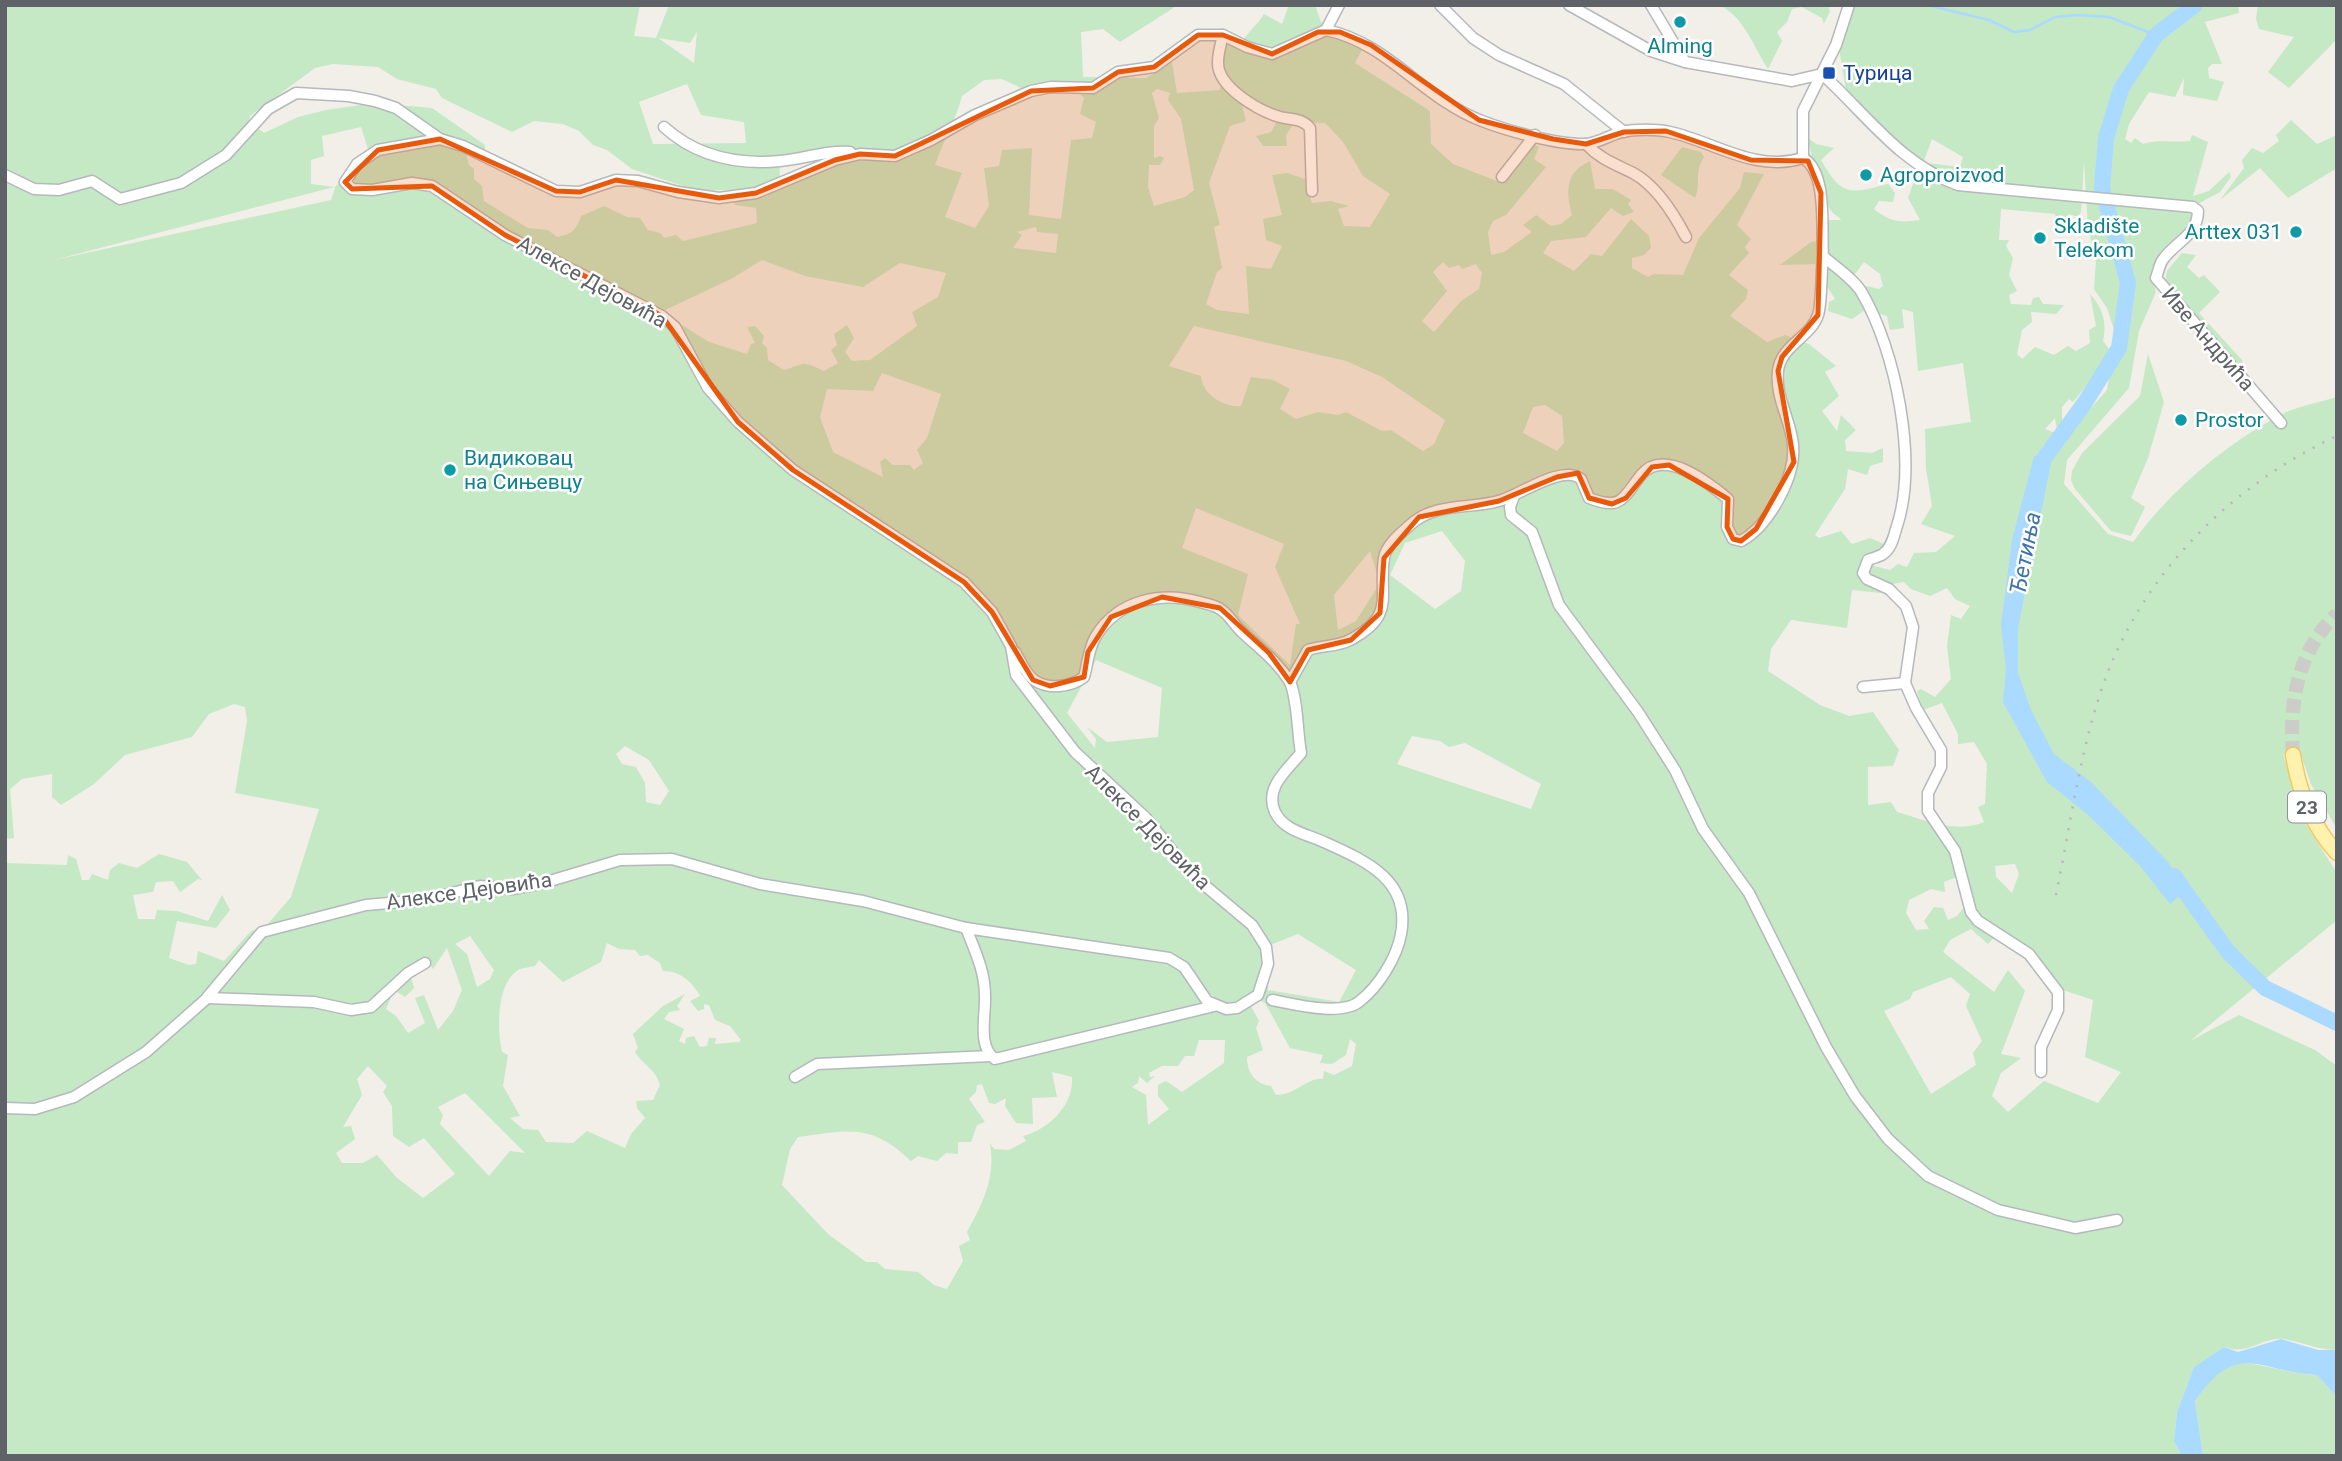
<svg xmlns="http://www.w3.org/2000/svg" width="2342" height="1461" viewBox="0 0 2342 1461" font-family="Roboto,sans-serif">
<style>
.green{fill:#c5e8c5;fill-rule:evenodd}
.water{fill:#aadaff}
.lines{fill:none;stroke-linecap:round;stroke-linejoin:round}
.stream{stroke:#aadaff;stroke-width:2.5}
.river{stroke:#aadaff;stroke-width:16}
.major-tunnel{stroke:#ccccc8;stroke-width:14;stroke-dasharray:14 7;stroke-linecap:butt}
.minor-casing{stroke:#b5b8bc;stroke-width:13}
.major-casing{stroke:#f2c960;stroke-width:17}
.minor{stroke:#fff;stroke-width:10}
.major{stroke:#fff2af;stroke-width:14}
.rail{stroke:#b6b7b8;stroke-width:2.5;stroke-dasharray:2 9;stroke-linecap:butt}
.marked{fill:#e8590c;fill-opacity:0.2;stroke:#e8590c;stroke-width:5;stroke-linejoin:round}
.culture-dot{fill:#0f9aa8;stroke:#fff;stroke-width:2.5}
.transit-dot{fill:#1a4fb4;stroke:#fff;stroke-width:2.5}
.labels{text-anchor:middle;stroke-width:5;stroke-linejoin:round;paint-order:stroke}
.shield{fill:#fff;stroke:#8f9295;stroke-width:2}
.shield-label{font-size:19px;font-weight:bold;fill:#5f6368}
.culture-label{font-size:21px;fill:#0d838f;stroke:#fff;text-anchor:start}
.transit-label{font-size:21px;fill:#164399;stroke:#fff;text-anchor:start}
.street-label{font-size:21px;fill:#5f6368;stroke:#fff}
.water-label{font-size:23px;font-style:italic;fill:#4174aa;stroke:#fff}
</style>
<rect width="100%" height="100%" fill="#f1efe8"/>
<g class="green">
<path d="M5,5H640L634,36L656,38L669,5H1178L1120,42L1103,29L1081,32L1083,77L1146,78L1172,62L1177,93L1220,90L1225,42L1238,49C1243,36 1256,27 1264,14L1282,24L1289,5H1315L1321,22L1353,34L1364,46L1355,63L1430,111L1431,144L1453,164L1497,181L1519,162L1530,143L1539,147L1534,159L1546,167L1506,215L1493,221L1488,232L1491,255L1504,252L1532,232L1523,225L1536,215L1551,226L1561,224L1572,215C1565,190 1566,172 1590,161L1595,189H1613L1631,200L1628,204L1634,212L1623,216L1611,208L1586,237L1551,241L1543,253L1574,271L1591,254L1602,256L1631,219L1649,236L1651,248L1644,255L1632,258V268L1648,277L1654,274L1683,275L1699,238L1740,188L1744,172L1764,174L1737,225L1751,239L1745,247L1749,253L1729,275L1748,290L1746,299L1730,316L1767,342L1785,335L1809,344L1836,366L1825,372L1839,396L1822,411L1837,431L1841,415L1856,430L1845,440L1846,451L1872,453L1883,448V462L1870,466L1867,475L1848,469L1845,489L1815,535L1819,538L1841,531L1852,544L1870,538L1884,544L1874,566L1890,570L1898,564L1907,567L1914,553L1936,552L1955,536L1921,524L1932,506L1926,468L1925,429L1971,422L1963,363L1918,371L1913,312L1902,309L1904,328L1890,330L1887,316L1865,310L1852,319L1828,311L1829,302L1835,299L1828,288H1823L1818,264L1780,265L1811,242L1825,241V220H1841C1840,217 1836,216 1833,213C1823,203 1810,152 1808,138L1816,144L1834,148L1821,160C1842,197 1850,194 1888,184L1895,193L1893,202L1879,201L1874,209C1890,222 1900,223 1920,220L1908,198L1916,176L1934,181L1952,179L1924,168L1927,163L1960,167L1963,157L1932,139L1922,166L1846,91L1839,48L1854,5H2238L2239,13L2205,22L2222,64H2212L2208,68L2209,78L2224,82L2217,101L2183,95L2184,78L2175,97L2149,92L2129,124L2125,139L2131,143L2135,138L2143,144C2161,139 2172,143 2190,141L2192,135L2208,142L2193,196L2209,191L2229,172L2231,177L2220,192L2192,207L2197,219L2152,278L2156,292L2139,331L2129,388L2067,460L2064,484L2108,534L2133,542C2169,492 2221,448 2275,418C2293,407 2317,403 2337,397V829L2311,784L2301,755L2283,754L2301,817L2337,873V920L2190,1041L2239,1015L2315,1050L2337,1066V1350C2317,1350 2301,1341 2283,1339C2261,1337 2249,1356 2224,1347L2194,1367L2177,1412L2174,1441L2182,1456H5V863L67,865L68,855L76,859L82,880H89L92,874L108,880L110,870L119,863L137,868L159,854L187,862L202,880L198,879L180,892L173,881L156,882L153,892L133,895L138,919H155L157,910L177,911L208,921L222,895L230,910L216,928L177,921L169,958L189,965L196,964L198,951L224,961L251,931L267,925L291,897L319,809L235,793L247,721L245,707L234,704L209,714L192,737L125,755L94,784L61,805L52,797V774L22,779L10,789L14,838L5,839ZM697,32L694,63L658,38L690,43ZM333,64L378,67L397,79L436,89L442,98L512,132L534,121L563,124L579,131L593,145L607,150L632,169L698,191L750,189L780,177L779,159L825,148L890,151L946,129L916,154L895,163L871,159L833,165L734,200L735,205L756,208L757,223L683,241L676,235L664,238L660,233L648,230L640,218L627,217L604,206L581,216C576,230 572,234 557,237L548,230L528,228L484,201L482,186L474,179V169L469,165L466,153H485V145L432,108L410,106L361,105L326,110L298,117L264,133L249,122L250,116L315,68ZM1002,79L1023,89L1072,86L1084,98L1080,114L1096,122L1092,138L1071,140L1061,219L1029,215L1032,148L1002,150L999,166L984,168L989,206L975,228L945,217L962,173L935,165C943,142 956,119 962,96L984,80ZM687,84L701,115L744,122L746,143L653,144L639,102ZM1157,89L1170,93L1168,100L1181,119L1194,190L1185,197L1154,206L1148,187L1149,165H1160L1164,158L1160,156L1154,158V126L1159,118L1152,93ZM1242,105L1277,121L1271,132L1256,136L1263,146H1287L1286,135L1295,122L1325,123L1343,142L1363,176L1390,194L1370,227L1344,226L1338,209L1349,206L1331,201L1312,203L1305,179L1287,173L1272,175L1282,215L1263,219L1266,240L1282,246L1271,269L1246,266L1249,314L1217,310L1206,304L1217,272L1222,268L1214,227L1220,225L1209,183L1230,126L1246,121ZM361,127L369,152L335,187L311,184V160L324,156L322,136ZM2084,161L2088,228L2096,261L2094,289L2107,308L2116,336L2107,390L2065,437L2045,429L2055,418L2057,430L2062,423V407L2069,399L2073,402L2097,373L2109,349L2103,341C2107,323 2103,308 2090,294L2096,326L2089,330L2090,343L2076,351L2068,346L2054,355L2035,347L2022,359L2017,354L2022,330L2032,322L2031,312L2056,314L2064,305L2043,304L2039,297L2033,298L2031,305L2011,304L2009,295L2017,291L2009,275L2013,258L2006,246L2009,240H1999L2001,209L2055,214L2056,219L2070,227L2069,214L2078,217L2081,212ZM335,188L331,200L54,260L334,187ZM1036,227L1037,232L1058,234L1056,253L1013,248L1022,235L1017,232ZM762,260L805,276L863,287L900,263L946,273L938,297L912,312L917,326L870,360L852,361L845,352L854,338L847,325L834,334L837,345L831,350L838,363L824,371C801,360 805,364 784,370L768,360L767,348L762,343L764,336L755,326L747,327L755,343L751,344L747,354L709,342L661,312L731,279ZM1443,262L1449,268L1459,265L1462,269L1476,264L1482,273L1479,289L1461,301L1434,332L1422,321L1447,291L1433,272ZM1864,262L1880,274L1883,286L1879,289L1849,282ZM1194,326L1346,361L1382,377L1445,420L1434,444L1423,451L1391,430L1382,431L1346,412L1338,415L1318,412L1296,419L1280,409L1290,389L1273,380L1251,377L1241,406C1224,408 1202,394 1201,376L1169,366ZM882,373L941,394L927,438L917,450L923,463L914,470L910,465H893L885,458L880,462L883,477L833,452L820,417L827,389L873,391ZM1545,405L1562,416L1564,443L1557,451L1523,433L1533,407ZM1196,508L1284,544L1275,567L1300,624H1296L1290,665L1238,615L1248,574L1182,548ZM1442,531L1465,561L1461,591L1435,609L1390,575L1405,543ZM1370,551L1380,583L1356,621L1338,630L1334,595ZM1904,582L1911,589L1930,596L1947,588L1955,599L1970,606L1961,619L1951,615L1947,646L1951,679L1935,697L1921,689L1917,691L1923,710L1942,703L1958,734V744L1974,742L1987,764L1985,804L1978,807L1984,822C1956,834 1925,820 1897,812L1891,802L1868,805V767L1893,766L1899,750L1873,712L1849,716L1820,705L1768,671L1771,649L1791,620L1847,628L1852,590L1881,593L1892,584ZM1096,660L1162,688L1158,737L1107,742L1087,727L1096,739L1095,748L1067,713ZM1412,736L1440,741L1449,747L1465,743L1541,784L1531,809L1397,764ZM625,746L649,760L669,791L660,805L646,802L645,783L636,767L622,764L616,754ZM2015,864L2019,874L2012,893L1996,877L1995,866ZM680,865L982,928L1176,956C1198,974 1203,995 1229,1006L1251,996L1265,1003L1290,1048L1323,1055L1320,1063L1332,1064L1346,1055L1350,1039L1356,1044L1352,1066L1334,1075L1324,1071L1323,1079C1308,1077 1296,1095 1276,1095L1271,1086C1255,1084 1247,1073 1247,1057L1263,1050L1256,1028L1259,1021L1251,1006L1237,1012L1198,994L1176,966L963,931L844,901L784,893ZM1957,877L1966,905L1957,916L1948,920L1943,908L1934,907L1924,921L1929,929L1916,930L1906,913L1909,900L1931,889L1945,892L1944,882ZM1971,929L1988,944L2002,929L2063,990L2093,1000L2085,1057L2121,1072L2098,1103L2044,1081L2008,1112L1992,1096L2001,1073L2021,1058L2001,1054L2025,991L2008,970L1994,992L1943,952L1950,940ZM1298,934L1356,970L1339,1002L1268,990L1270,945ZM470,936L494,970L490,979L477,987L467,954L455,944ZM607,943L619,949L635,950L640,956L648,955L660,963L663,971C680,970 694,984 700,996L690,1001L698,1011L704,1009V1004L709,1005L715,1020L730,1026L741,1040L739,1042L715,1044L716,1038H709L707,1046L700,1047L694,1036L686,1038L685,1044L679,1041L684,1029L664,1019L669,1012L680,1010L677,1006L685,994L663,1006L633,1034L638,1048L635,1052C643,1065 656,1069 660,1085L653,1100L636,1101L637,1108L645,1118L631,1134L625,1148L587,1131L573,1143L546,1142L538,1130L523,1129L510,1118L520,1116L503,1086L508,1055L502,1052C497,1030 496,984 518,970C522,968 530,967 535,966L539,960L563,982L601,962ZM447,948L462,990L453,1011L438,1030L424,995L415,998L425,1023L408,1033L396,1016L386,1009L394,990L405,997L414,988L411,977L429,963L433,969ZM1951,977L1970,994L1966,1006L1982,1041L1973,1053L1976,1065L1931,1094L1884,1011L1910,999L1913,992ZM1199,1040H1225L1224,1063L1182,1092L1166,1081L1158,1085V1096L1169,1109L1148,1125L1146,1095L1132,1087L1138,1083L1139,1076L1147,1083L1155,1076L1150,1077L1149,1073L1162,1066H1178L1185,1056H1194ZM368,1066L387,1086L383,1092L392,1106L393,1136L409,1147L424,1138L455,1174L423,1198L397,1178L377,1155L363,1163H342L336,1153L355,1139L351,1126L343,1127L362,1095L357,1079ZM1052,1072L1072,1077C1074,1105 1049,1129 1023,1136L1026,1141L1009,1150L994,1149L990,1143C996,1177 983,1203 967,1232L970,1240L959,1246L963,1261L947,1289L934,1285L918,1272L885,1269L877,1262H866L828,1234L782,1185L790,1149L798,1137C850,1130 871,1123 911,1161L918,1156L937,1161L946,1153L958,1154V1142H971L977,1125L985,1122L969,1099L976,1092L977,1085L982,1084L989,1103L995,1104L1006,1098L1005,1106L1016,1123L1033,1124L1032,1098L1057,1097ZM465,1093L525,1153L510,1151L489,1176L440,1124L443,1115L438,1107Z"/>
<path d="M1718,5H1828L1830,11L1824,24L1822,18L1802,7L1792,9L1787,22L1777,32L1782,41L1768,69C1755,49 1742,13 1718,5Z"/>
<path d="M2258,5H2337V39L2289,88L2268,72L2294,37L2259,29L2256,19Z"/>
<path d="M2291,120L2317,144L2337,135V168L2288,198L2260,168L2220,200L2244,168L2242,160L2252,148L2263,153L2279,141L2276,135Z"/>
<path d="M1682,147L1701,152L1704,157C1693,174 1702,182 1695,198L1661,175Z"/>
<path d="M2182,253L2196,255L2187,267L2199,278L2204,275L2220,292L2199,313L2243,361L2239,365L2165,283L2167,271Z"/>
<path d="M2148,354L2164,402L2148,458L2131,498L2145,507L2131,536L2111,531L2075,489L2071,480L2072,471L2082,453L2140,396Z"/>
<path d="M2236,1362C2264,1364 2290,1374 2317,1375L2337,1397V1456H2203L2195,1401L2211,1377Z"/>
</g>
<g class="water">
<path d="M2034,456L2052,458L2018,628V673L2031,710L2054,754L2091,782L2168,862L2186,890L2170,904L2140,866L2087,814L2047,782L2003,702L2006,669L2001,625L2012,540Z"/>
<path d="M2281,1339L2318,1350H2337V1397L2317,1375C2258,1372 2238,1338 2195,1401L2203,1456H2182L2174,1441L2177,1412L2194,1367L2224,1347L2238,1352Z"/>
</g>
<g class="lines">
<path class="stream" d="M1927,5L1989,20L2014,32L2030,30L2055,17L2078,15L2109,17L2156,35"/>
<g class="river">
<path d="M2039,475L2043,460L2086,401L2119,348L2128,283L2102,188L2106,138L2121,89L2156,35L2195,5"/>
<path d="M2174,876L2228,952L2265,988L2337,1023"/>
</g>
<path class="major-tunnel" d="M2293,755C2289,703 2297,651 2337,614"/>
<defs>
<g id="minor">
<path d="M1440,5L1473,38L1499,55L1564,84L1624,132"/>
<path d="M1569,5L1651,51L1685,62L1792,81L1822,74"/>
<path d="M1651,5L1685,62"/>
<path d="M1326,30L1339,5"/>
<path d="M1223,35C1221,43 1218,53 1218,62C1217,87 1259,111 1280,117C1292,120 1302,118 1310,128L1312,191"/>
<path d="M1822,74C1866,114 1900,164 1958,185L2193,207L2198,211C2198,236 2173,243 2162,261C2159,266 2158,273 2156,278L2281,423"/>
<path d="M664,127C696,156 737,165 780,161C804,159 827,150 850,152"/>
<path d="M1586,144C1600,159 1615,164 1633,173C1657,186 1674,214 1686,237"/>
<path d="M1803,158C1828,172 1821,230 1823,256C1835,267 1854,279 1862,293C1896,351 1918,461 1897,526C1894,535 1892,548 1883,554C1879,557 1872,558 1868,560L1863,573L1867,579L1889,589L1906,606L1913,627L1905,683L1916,708L1941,750V767L1928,793V811L1955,851L1971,912L1978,921L2029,954L2058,992V1010L2041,1047V1072"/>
<path d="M1803,158V111L1836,45L1849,5"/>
<path d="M5,175L34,189L59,190L92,181L120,199L181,183L226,155L268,109L296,93L349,96L375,101L396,108L440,139"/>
<path d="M1502,177L1535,135"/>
<path d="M1514,496L1510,507L1511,515L1532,532L1559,605L1638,712L1675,770L1703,829L1749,893L1826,1047L1855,1096L1888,1139L1928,1176L1998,1210L2075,1228L2117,1220"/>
<path d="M1015,652C1020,660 1026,675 1034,680C1048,690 1071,687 1084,677C1088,663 1088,649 1096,636C1118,600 1161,591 1200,602C1206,604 1215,605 1220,609C1229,614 1234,625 1242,632C1260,649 1277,661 1290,682L1308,650C1322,645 1337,647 1350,640C1397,615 1378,596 1384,558C1386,545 1401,533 1410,525C1436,501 1472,510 1502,500C1521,494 1563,464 1581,479L1589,498C1622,511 1623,498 1641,475C1664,447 1709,483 1728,499L1727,527L1733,539L1741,541C1769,526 1796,476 1793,445C1791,420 1775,398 1778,371C1781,345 1811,337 1818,315C1822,303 1821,272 1823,256"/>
<path d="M1863,687L1905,683"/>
<path d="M966,928C975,951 985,971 985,996C986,1014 977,1047 995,1059L1214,1006"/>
<path d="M207,998L314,1002L351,1010L371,1007L408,973L425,963"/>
<path d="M1272,1000C1294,1004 1342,1017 1360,1001C1379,986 1397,957 1401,934C1411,880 1366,861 1324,842C1307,834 1284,831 1275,812C1264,788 1287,770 1301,753C1297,731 1298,701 1290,682"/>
<path d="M795,1077L817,1064L990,1056"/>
<path d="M5,1108L35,1109L74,1097L146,1052L205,1000L262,932L366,905L424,900L480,886L512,889L540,884L620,860L672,859L760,884L863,901L966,928L1169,958L1184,967L1207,1001L1226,1009L1237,1008L1258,995L1268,964L1266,947L1252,925L1190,873L1146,818L1075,752L1016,675L1011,646L992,612L964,582L793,470L738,422L708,388L675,327L662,316L505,235L432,186L412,183L372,190L352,189L345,182L357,164L378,150L440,139L463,146L556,191L580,192L616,180L638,181L678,192L719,198L756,193L835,160L860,154L895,156L931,140L975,115L1031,91L1051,87L1093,88L1118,72L1154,67L1198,35H1223L1247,47L1272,54L1326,30C1389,43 1423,99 1482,121C1508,131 1558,145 1586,144C1598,143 1610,135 1622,132C1635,129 1656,129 1670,132C1715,142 1755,173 1803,158"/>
</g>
<path id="major" d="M2293,755C2299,792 2311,825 2337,853"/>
</defs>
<use href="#minor" class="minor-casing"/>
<use href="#major" class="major-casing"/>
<use href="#minor" class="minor"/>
<use href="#major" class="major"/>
<path class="rail" d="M2056,895C2070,827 2079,757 2101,691C2139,577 2229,486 2337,436"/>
</g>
<path class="marked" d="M1318,32H1340L1371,45L1479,120L1553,139L1586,144L1624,132L1666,131L1751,160L1808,161L1821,193L1818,315L1782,357L1778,371L1794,462L1756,529L1741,541L1733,539L1727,527L1728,499L1669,465L1652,467L1626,498L1612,504L1589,498L1578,473L1557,477L1499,501L1419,517L1384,558L1380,613L1351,640L1308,650L1290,682L1269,653L1220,608L1162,597L1111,617L1088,652L1084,677L1050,686L1033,680L992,612L964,582L793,470L738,422L662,316L505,235L432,186L352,189L345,182L378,150L440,139L556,191L580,192L616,180L719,198L756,193L835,160L860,154L895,156L1031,91L1093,88L1118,72L1154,67L1198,35H1223L1272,54Z"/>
<g class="culture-dot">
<circle cx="1680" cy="22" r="7"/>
<circle cx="1866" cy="175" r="7"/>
<circle cx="2296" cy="232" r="7"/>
<circle cx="2040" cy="238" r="7"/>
<circle cx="2181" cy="420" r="7"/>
<circle cx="450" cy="470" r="7"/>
</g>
<rect class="transit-dot" x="1822" y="66" width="14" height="14" rx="3.5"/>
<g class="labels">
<rect class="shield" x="2288" y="791.5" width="38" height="31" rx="5"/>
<g class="shield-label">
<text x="2307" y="814">23</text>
</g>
<g class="culture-label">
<text x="1680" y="53" text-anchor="middle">Alming</text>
<text x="1880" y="182">Agroproizvod</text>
<text x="2054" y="233">Skladište<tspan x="2054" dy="24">Telekom</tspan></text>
<text x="2282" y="239" text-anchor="end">Arttex 031</text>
<text x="2195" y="427">Prostor</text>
<text x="464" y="465">Видиковац<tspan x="464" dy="24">на Сињевцу</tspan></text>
</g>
<g class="transit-label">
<text x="1843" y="80">Турица</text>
</g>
<g class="street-label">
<text transform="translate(592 282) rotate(29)" y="7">Алексе Дејовића</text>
<text transform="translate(2208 339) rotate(49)" y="7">Иве Андрића</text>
<text transform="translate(1148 827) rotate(45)" y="7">Алексе Дејовића</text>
<text transform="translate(469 891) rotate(-8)" y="7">Алексе Дејовића</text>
</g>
<g class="water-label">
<text transform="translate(2025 553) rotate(-79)" y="8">Ђетиња</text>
</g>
</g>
<rect width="2342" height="1461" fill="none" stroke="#5f6368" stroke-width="14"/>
</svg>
